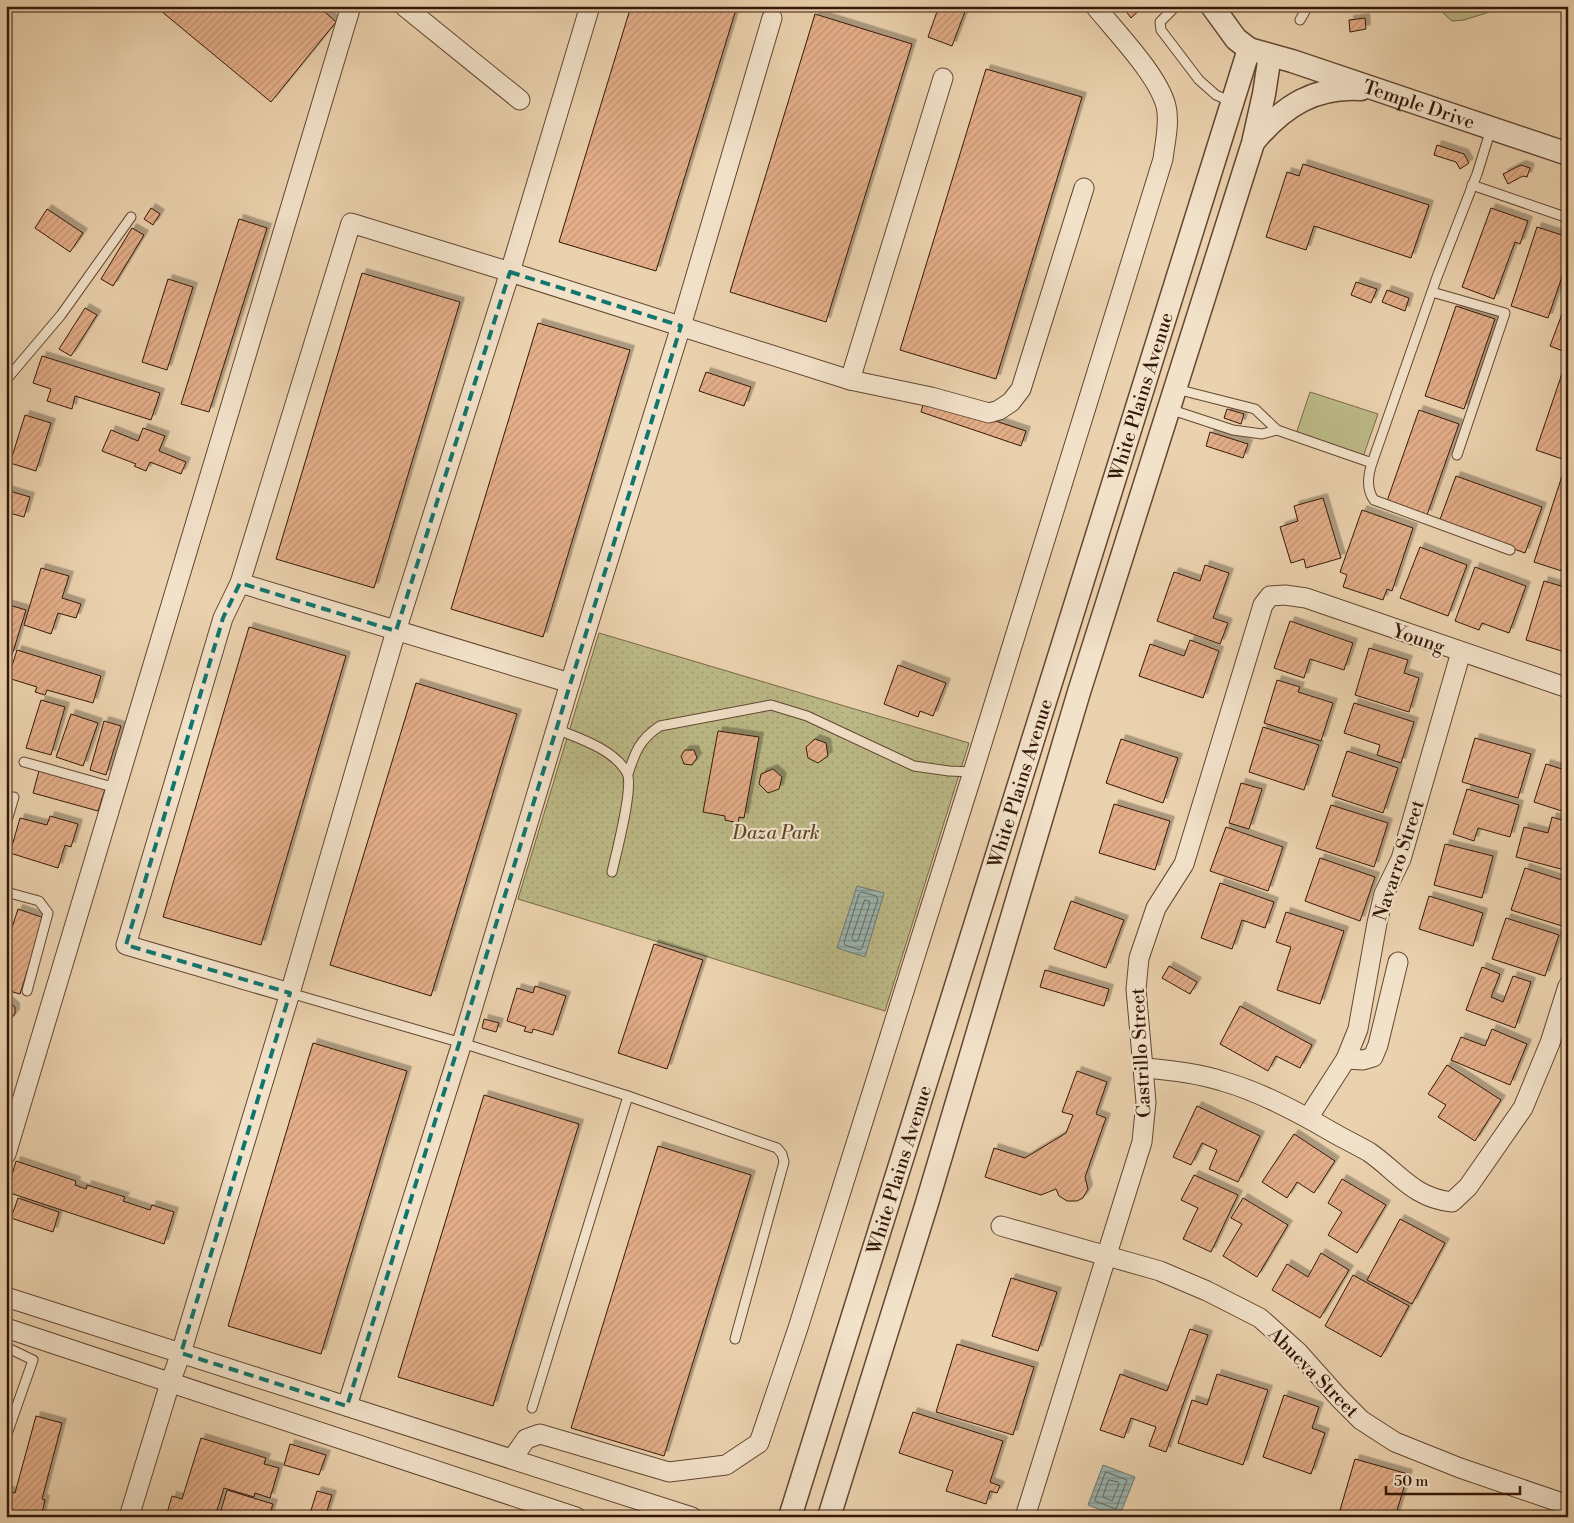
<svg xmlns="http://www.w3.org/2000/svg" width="1574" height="1523" viewBox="0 0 1574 1523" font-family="'Libre Bodoni',serif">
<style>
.grass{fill:#bcba87;stroke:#796947}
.park{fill:url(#park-dots);stroke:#796947}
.water{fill:url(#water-rules);stroke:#72776e}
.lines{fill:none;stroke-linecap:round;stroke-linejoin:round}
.shore{stroke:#68675c;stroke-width:1}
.building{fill:url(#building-hatch);stroke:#361807;filter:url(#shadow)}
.service-casing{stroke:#634631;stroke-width:11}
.minor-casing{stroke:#634631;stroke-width:21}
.tertiary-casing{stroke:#634631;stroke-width:25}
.service{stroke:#f2e2ca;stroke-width:9}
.minor{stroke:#f2e2ca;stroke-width:19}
.tertiary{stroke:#f2e2ca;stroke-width:22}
.marked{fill:none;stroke:#0f766e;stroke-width:4;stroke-dasharray:10 6;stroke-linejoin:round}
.labels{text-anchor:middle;stroke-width:4.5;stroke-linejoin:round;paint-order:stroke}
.street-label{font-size:19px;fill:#361807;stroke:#f2e2ca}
.park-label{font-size:19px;font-style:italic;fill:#5e492d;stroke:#f2e2ca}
</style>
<defs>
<pattern id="park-dots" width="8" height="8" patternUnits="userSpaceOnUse" patternTransform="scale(1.25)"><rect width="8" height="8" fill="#bcba87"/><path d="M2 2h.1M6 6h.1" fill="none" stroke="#a29f73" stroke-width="1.8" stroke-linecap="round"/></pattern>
<pattern id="water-rules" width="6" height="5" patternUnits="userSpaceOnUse" patternTransform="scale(1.25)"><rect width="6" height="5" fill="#9ab6b2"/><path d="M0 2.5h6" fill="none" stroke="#7e938f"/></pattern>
<pattern id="building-hatch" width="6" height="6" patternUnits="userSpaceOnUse" patternTransform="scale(1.25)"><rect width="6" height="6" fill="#e4ae89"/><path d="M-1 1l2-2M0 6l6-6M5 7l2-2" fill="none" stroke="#c49575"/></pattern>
<filter id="shadow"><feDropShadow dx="4.5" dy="-4.5" stdDeviation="0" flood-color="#0004"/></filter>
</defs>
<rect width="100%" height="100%" fill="#ebd2ae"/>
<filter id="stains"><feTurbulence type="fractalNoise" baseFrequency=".004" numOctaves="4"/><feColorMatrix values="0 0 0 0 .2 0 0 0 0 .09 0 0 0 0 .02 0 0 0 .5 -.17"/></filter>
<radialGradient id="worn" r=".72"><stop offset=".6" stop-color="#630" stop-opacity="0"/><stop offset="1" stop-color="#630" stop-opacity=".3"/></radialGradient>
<g class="grass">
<path d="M1440,6H1501L1499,9L1464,20L1452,21L1443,13Z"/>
<path d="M1310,392L1378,414L1363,457L1296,434Z"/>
</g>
<path class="park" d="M599,633L969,743L885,1011L518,899Z"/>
<g class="water">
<path d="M857,886L884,893L865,957L837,948Z"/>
<path d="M1103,1465L1135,1477L1119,1517L1088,1505Z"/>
</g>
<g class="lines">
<g class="shore">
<path d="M862,892L876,896L878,899L862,948L860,950L845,945L844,943L859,894Z"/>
<path d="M865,900L869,901L870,903L858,940L855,942L852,938Z"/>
<path d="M1106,1472L1127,1480L1116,1509L1095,1501Z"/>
<path d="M1109,1480L1118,1482L1119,1484L1112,1501L1103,1497Z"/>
</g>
</g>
<g class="building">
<path d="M155,6H318L336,22L271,102Z"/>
<path d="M631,6H737L656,271L559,242Z"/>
<path d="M939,6H967L952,46L928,37Z"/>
<path d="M1122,6H1144L1131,18Z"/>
<path d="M815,14L912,44L826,322L730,292Z"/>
<path d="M1365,18L1366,29L1350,32L1349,20Z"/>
<path d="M986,69L1082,97L996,379L900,350Z"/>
<path d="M1437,145L1464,154L1469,163L1460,169L1456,162L1434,155Z"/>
<path d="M1303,164L1429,205L1411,258L1314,226L1306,250L1266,237L1287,172L1299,176Z"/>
<path d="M1521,165L1530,168L1527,177L1523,176L1508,184L1503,174Z"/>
<path d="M151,208L160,214L153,225L144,219Z"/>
<path d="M1491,208L1528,221L1520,244L1515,242L1494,299L1462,287Z"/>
<path d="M47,209L83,233L70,252L35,228Z"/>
<path d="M239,219L267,228L209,412L181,404Z"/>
<path d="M1537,227L1568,237V259L1548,318L1511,306Z"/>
<path d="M132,228L144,235L113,286L101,279Z"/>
<path d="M362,273L460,302L374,588L276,559Z"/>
<path d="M168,279L193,287L167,370L142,362Z"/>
<path d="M1356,282L1377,289L1371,303L1351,295Z"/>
<path d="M1387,290L1409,298L1405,311L1382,302Z"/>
<path d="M1568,298V353L1550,346Z"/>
<path d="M1456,306L1495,319L1464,409L1425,396Z"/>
<path d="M85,308L97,315L71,356L59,349Z"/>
<path d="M538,323L630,350L543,637L451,609Z"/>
<path d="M42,356L160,393L151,420L75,396L72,409L47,401L51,389L33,383Z"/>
<path d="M1567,359H1568V461L1536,450Z"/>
<path d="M706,372L751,387L744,406L699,391Z"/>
<path d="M925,398L1026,431L1021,446L921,412Z"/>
<path d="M1227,409L1244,414L1241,424L1224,418Z"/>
<path d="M1419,410L1459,424L1427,515L1387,501Z"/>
<path d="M25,415L51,423L36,471L10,463Z"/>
<path d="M143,428L165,436L159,451L186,462L181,474L150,462L146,471L134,466L136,464L102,451L111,430L138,441Z"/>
<path d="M1210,432L1248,444L1243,458L1206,446Z"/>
<path d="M1456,476L1542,507L1525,553L1439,522Z"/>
<path d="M1562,476L1568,478V573L1534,562Z"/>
<path d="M6,490L30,497L24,517L6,512Z"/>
<path d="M1323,498L1341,558L1306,568L1304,559L1291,563L1280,527L1298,521L1294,506Z"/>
<path d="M1362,510L1413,528L1392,591L1387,589L1383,600L1343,587L1347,575L1340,572Z"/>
<path d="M1420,547L1467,565L1448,616L1400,598Z"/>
<path d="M1205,565L1229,573L1213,618L1228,623L1220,644L1157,621L1174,572L1200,581Z"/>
<path d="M1475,567L1526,586L1509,633L1482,623L1479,630L1455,621Z"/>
<path d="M41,568L69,576L62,598L81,604L76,618L58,613L51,634L24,625Z"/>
<path d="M1544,581L1568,588V653L1526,640Z"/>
<path d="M6,604L26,610L12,655L6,653Z"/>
<path d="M1290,621L1353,643L1344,670L1310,659L1304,678L1274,668Z"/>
<path d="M249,627L346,656L261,945L163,917Z"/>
<path d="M1190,640L1219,651L1203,698L1139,676L1150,644L1184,656Z"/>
<path d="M1369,648L1408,660L1404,673L1419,678L1409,712L1355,695Z"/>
<path d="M17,650L101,676L93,703L47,690L45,695L35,692L37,687L8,678Z"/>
<path d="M898,665L946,683L933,716L920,711L918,717L884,704Z"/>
<path d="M1277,680L1300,687L1298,692L1333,703L1321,741L1264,723Z"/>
<path d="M416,683L517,714L431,996L330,965Z"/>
<path d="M41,700L65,707L51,755L26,748Z"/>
<path d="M1354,703L1414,722L1401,763L1377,755L1380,745L1344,733Z"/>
<path d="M71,714L98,723L83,766L56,757Z"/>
<path d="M104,721L121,726L106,775L90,770Z"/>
<path d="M1263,727L1319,745L1304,790L1249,772Z"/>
<path d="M1568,728V747L1562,746Z"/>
<path d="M718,731L759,737L744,818L739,817L738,823L725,820V816L703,812Z"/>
<path d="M1475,738L1531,754L1518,798L1462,782Z"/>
<path d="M815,739L826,743L828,756L818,763L808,758L806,747Z"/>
<path d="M1121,739L1178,758L1163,803L1106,783Z"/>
<path d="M685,750H694L697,758L692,765L684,764L681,756Z"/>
<path d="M1347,751L1398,768L1383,813L1332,796Z"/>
<path d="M1546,764L1568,771V813L1534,802Z"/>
<path d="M40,767L105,789L98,811L33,793Z"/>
<path d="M773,769L782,777L779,789L768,793L759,784L761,774Z"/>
<path d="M1241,783L1262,789L1249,829L1229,823Z"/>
<path d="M1467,789L1519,805L1510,837L1478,828L1474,841L1453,834Z"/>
<path d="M1114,804L1170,821L1155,870L1099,853Z"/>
<path d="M1331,805L1388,823L1374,867L1316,848Z"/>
<path d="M50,816L78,824L71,847L65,845L58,868L10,853L20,818L47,825Z"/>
<path d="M1552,817L1568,822V871L1516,857L1524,827L1548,833Z"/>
<path d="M1226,827L1283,847L1268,891L1210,871Z"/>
<path d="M1445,844L1493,856L1482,898L1434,885Z"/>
<path d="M1320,858L1375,877L1360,921L1305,901Z"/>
<path d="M1525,868L1568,882V909L1562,926L1511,910Z"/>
<path d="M1220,883L1274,902L1265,928L1242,920L1232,949L1201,938Z"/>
<path d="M1429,896L1483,913L1473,946L1419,929Z"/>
<path d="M1071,901L1124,920L1106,968L1054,949Z"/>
<path d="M18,909L44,918L20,994L6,990V946Z"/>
<path d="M1286,912L1344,931L1320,1004L1277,990L1291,947L1276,942Z"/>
<path d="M1506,918L1559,935L1545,976L1492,959Z"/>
<path d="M654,944L703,960L667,1069L618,1053Z"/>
<path d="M1169,966L1197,982L1190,994L1162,978Z"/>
<path d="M1482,967L1500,974L1491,997L1503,1002L1513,976L1531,982L1515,1028L1466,1010Z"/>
<path d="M1045,970L1109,989L1104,1006L1040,987Z"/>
<path d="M535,986L566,996L553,1035L533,1029L532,1033L524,1031L526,1027L507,1021L517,988L533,993Z"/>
<path d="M6,1001H8L15,1007V1014L6,1024Z"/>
<path d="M1240,1006L1312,1045L1300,1068L1276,1056L1268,1071L1220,1044Z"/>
<path d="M484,1019L499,1023L496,1032L482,1028Z"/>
<path d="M1492,1029L1527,1044L1510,1085L1451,1060L1461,1037L1485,1046Z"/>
<path d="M313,1043L407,1071L321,1354L228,1326Z"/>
<path d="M1447,1065L1501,1100L1475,1141L1438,1117L1446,1105L1428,1094Z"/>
<path d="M1077,1071L1107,1082L1096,1114L1106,1118L1085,1177L1088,1189L1083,1198L1077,1201H1067L1059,1196L1056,1189L1041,1195L985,1177L994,1148L1025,1158L1066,1133L1073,1115L1062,1112Z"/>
<path d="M484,1095L579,1124L493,1406L398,1377Z"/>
<path d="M1197,1106L1260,1136L1238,1182L1209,1169L1217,1150L1202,1143L1191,1165L1173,1157Z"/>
<path d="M1568,1117V1137L1562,1135Z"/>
<path d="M1294,1134L1335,1161L1314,1193L1297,1182L1287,1198L1262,1182Z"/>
<path d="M658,1146L751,1175L664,1456L571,1428Z"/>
<path d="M16,1161L76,1181L75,1185L86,1189L87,1185L125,1197L123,1201L150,1210L152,1205L174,1212L164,1244L7,1192Z"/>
<path d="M1194,1175L1238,1195L1211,1252L1183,1239L1198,1208L1181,1200Z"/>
<path d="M1342,1179L1386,1205L1357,1253L1328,1235L1342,1212L1328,1203Z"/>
<path d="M18,1198L59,1212L53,1232L11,1218Z"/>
<path d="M1243,1198L1288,1225L1257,1277L1223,1256L1242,1224L1231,1218Z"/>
<path d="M1400,1219L1445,1243L1412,1304L1367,1280Z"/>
<path d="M1321,1253L1349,1270L1320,1318L1272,1290L1287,1264L1308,1277Z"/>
<path d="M1353,1275L1409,1306L1381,1357L1325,1326Z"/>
<path d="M1011,1278L1057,1292L1038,1351L992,1336Z"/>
<path d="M1190,1329L1208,1335L1166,1452L1149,1446L1156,1427L1131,1418L1124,1438L1100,1430L1120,1374L1167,1391Z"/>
<path d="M957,1344L1034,1367L1013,1435L936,1412Z"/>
<path d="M1217,1374L1268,1390L1243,1465L1178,1443L1192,1400L1207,1405Z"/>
<path d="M1284,1395L1319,1407L1312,1428L1325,1433L1311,1474L1263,1457Z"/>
<path d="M913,1412L1003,1441L990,1482L1000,1486L997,1493L990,1491L986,1504L946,1491L953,1471L899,1453Z"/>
<path d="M36,1416L62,1423L42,1499L45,1500L41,1517H6V1490L15,1493Z"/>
<path d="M201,1438L266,1458L264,1464L279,1468L270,1498L255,1493L254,1497L224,1488L215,1517H176L167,1513L172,1496L182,1499Z"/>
<path d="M290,1444L326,1455L319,1475L284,1465Z"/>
<path d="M1355,1459L1408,1474L1395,1517H1338Z"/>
<path d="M227,1490L273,1504L269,1517H219Z"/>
<path d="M317,1491L332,1495L325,1517H309Z"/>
</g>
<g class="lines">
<defs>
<g id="service">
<path d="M1176,6L1160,22L1161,30L1199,80L1216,95L1232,102"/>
<path d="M1300,20L1308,6"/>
<path d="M1491,129L1477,174L1437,277L1372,463C1368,475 1366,489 1374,500L1510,550"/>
<path d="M1472,185L1568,218"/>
<path d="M1432,292L1505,313L1457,455"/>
<path d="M6,380L61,315L131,217"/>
<path d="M1176,389L1255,409L1277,430L1372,463"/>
<path d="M1169,409L1233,430L1262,434L1277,430"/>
<path d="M556,729C579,738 615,750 627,773C634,787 616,854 612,872"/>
<path d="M24,762L116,788"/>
<path d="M628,774C635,752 640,739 660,726L771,705L807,716L914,766L949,771L973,772"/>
<path d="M6,824L14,797"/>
<path d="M6,892L39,901L48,913L27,991"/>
<path d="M290,993L462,1043L628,1096L777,1148L782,1154L784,1162L735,1339"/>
<path d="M6,1347L33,1360L6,1437"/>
<path d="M532,1408L628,1096"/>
</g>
<g id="minor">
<path d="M404,6L520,100"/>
<path d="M943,78L850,380L931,397L989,413L999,410L1011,402L1021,389L1084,188"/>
<path d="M240,583L570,683"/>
<path d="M290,993L126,945L223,618L240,583L351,223L510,272L850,380"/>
<path d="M1346,1059L1363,1060L1373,1057L1378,1045L1398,962"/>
<path d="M1144,1068C1170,1070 1197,1073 1222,1081C1261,1092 1298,1112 1332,1132C1344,1139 1357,1145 1369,1152C1398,1172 1413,1198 1452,1202L1468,1187L1523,1108L1550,1043L1568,986"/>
<path d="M1308,1118L1346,1059L1358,1029L1377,923L1384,894L1401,859L1461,652"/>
<path d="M6,1154L351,6"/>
<path d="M1001,1226L1160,1271L1207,1291L1260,1318L1298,1352L1339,1398L1361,1420L1395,1442L1460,1468L1568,1505"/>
<path d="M6,1297L692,1517"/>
<path d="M6,1328L576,1517"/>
<path d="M347,1406L462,1043L570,683L681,326L772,18"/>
<path d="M512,1459L526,1439L540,1434L669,1472L726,1465L759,1443L798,1328L973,772L1163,159C1165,142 1170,122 1166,106C1158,75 1116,32 1095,6"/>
<path d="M129,1517L170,1383L181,1353L290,993L396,631L510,272L590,6"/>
<path d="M1025,1517L1142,1142L1146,1102L1136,989L1139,958L1156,908L1184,864L1263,605L1270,596L1285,595L1306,598L1568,688"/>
</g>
<g id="tertiary">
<path id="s1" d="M1212,6L1236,39L1249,49L1292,61L1568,154"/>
<path d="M1255,140C1284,106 1315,86 1361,89"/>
<path id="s2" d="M790,1517L1249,49"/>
<path d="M829,1517L927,1203L1079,692L1253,143L1264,94L1270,55"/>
</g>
</defs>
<use href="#service" class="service-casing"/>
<use href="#minor" class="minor-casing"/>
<use href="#tertiary" class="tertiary-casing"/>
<use href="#service" class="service"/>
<use href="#minor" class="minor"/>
<use href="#tertiary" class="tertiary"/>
</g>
<path class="marked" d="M510,272L681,326L347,1406L181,1353L290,993L126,945L223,618L240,583L396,631Z"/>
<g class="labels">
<g class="street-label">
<text dy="7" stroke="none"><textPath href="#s1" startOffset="236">Temple Drive</textPath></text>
<text dy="7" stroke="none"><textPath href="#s2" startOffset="1174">White Plains Avenue</textPath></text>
<text transform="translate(1419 638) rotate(19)" y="7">Young</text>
<text dy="7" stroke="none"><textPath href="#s2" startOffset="769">White Plains Avenue</textPath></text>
<text transform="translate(1398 860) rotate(-72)" y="7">Navarro Street</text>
<text transform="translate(1140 1053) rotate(-93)" y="7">Castrillo Street</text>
<text dy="7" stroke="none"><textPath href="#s2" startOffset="364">White Plains Avenue</textPath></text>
<text transform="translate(1314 1372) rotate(45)" y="7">Abueva Street</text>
</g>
<g class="park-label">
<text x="776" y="839">Daza Park</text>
</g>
</g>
<rect width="1574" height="1523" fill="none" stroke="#ebd2ae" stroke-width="25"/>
<rect x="8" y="8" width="1559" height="1508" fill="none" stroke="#361807" stroke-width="2.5"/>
<rect x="12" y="12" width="1549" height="1498" fill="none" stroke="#361807"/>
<path d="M1386 1486v8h134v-8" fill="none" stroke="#361807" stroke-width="2.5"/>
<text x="1394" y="1486" font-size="15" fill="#361807" stroke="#f2e2ca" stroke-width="4" paint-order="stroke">50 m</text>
<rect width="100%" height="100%" filter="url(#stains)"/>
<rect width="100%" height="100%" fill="url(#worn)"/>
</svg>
